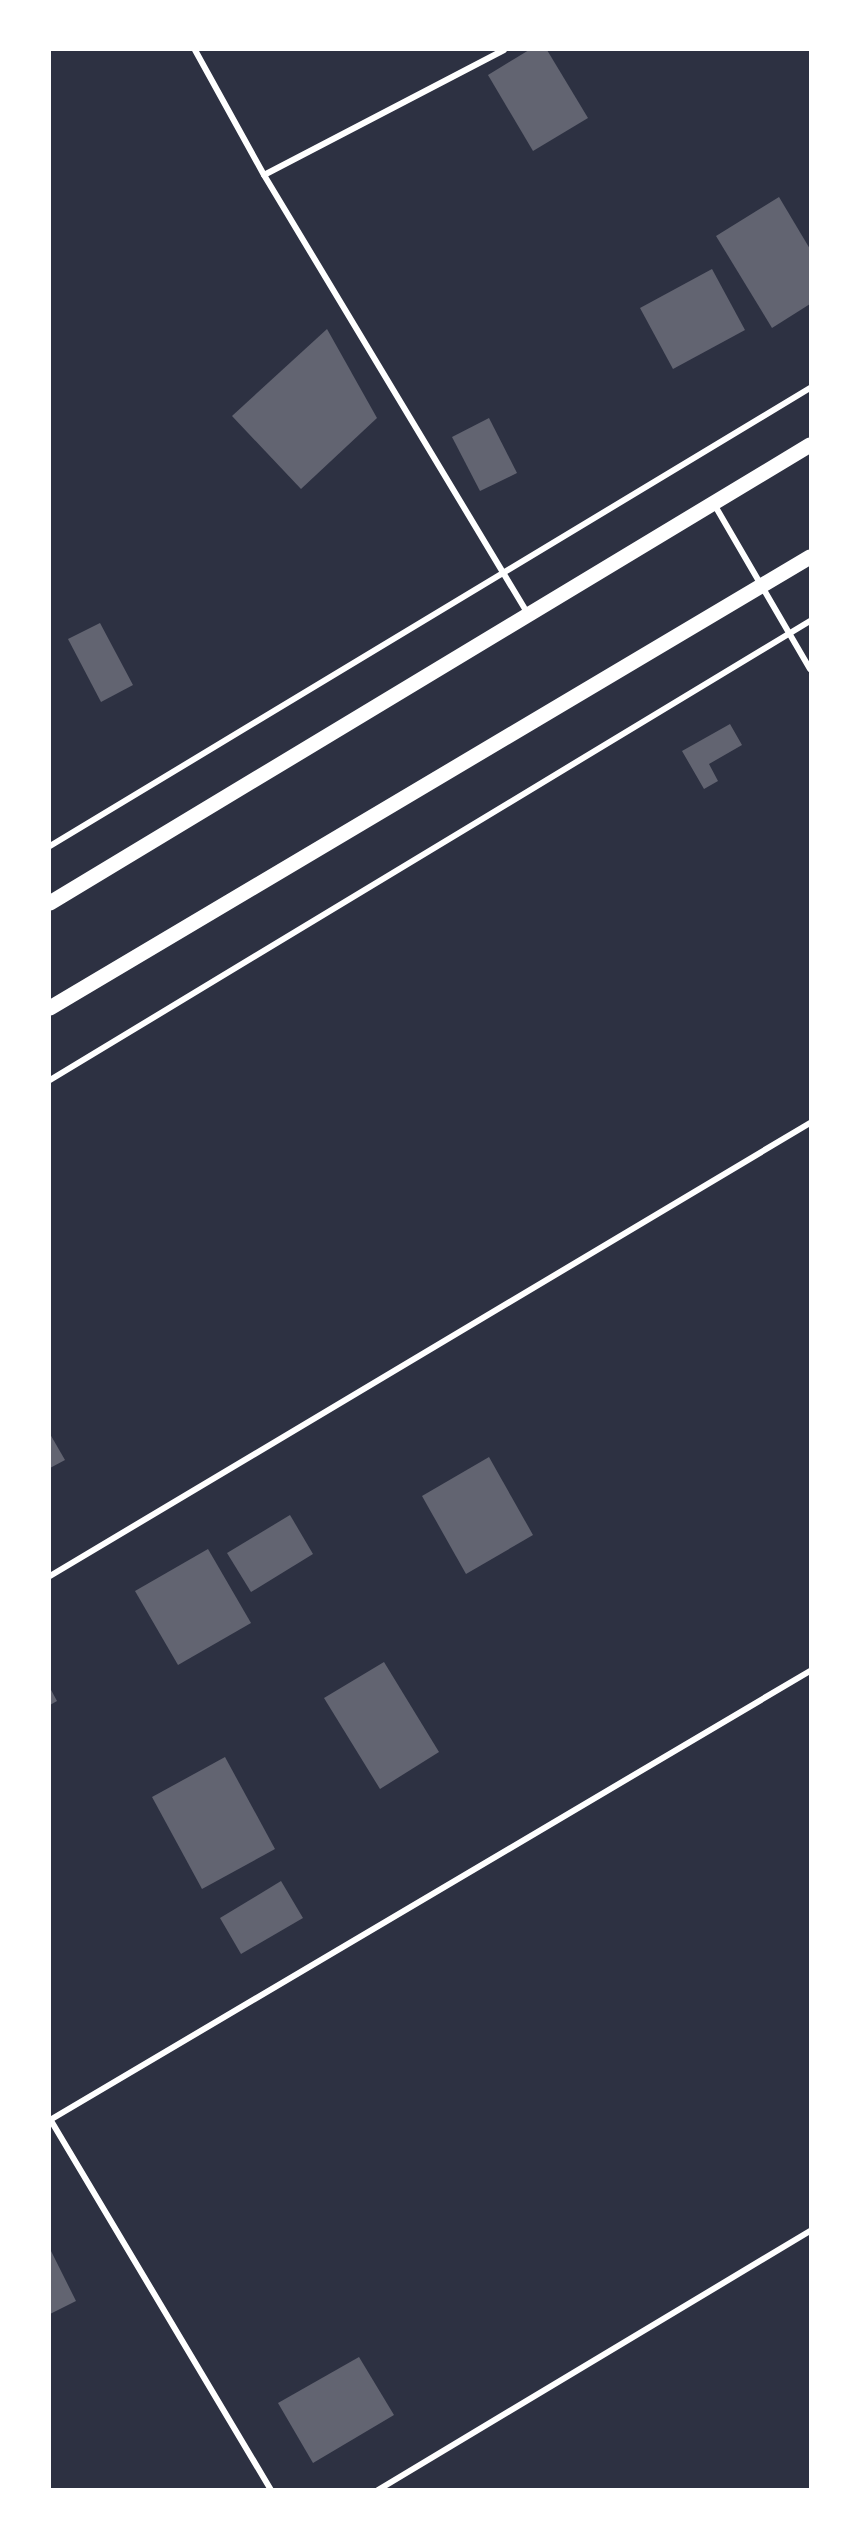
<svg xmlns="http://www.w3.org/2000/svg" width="860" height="2539" viewBox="0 0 860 2539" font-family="'Open Sans',sans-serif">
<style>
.building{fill:#626471}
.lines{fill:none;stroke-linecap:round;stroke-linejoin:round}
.minor{stroke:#fff;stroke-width:6}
.primary{stroke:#fff;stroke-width:15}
</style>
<rect width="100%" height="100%" fill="#2d3142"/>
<g class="building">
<path d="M529,50H547L588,118L533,151L488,75Z"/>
<path d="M779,197L810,249V304L772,328L716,236Z"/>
<path d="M712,269L745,330L673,369L640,308Z"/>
<path d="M327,329L377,418L301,489L232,416Z"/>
<path d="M489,418L517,473L480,491L452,437Z"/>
<path d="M100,623L133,685L101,702L68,639Z"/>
<path d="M730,724L742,745L709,764L718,781L704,789L682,751Z"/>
<path d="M50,1434L65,1460L50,1468Z"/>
<path d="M489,1457L533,1535L466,1574L422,1496Z"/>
<path d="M290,1515L313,1554L251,1592L227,1553Z"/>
<path d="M208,1549L251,1623L178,1665L135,1591Z"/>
<path d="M384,1662L439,1752L380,1789L324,1698Z"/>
<path d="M50,1688L57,1701L50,1705Z"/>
<path d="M225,1757L275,1849L202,1889L152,1797Z"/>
<path d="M281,1881L303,1918L241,1954L220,1918Z"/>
<path d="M50,2249L76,2301L50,2314Z"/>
<path d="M359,2357L394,2415L313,2463L278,2403Z"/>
</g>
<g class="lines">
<g class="minor">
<path d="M195,50L264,175L528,614"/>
<path d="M264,175L504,50"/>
<path d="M714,504L810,669"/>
<path d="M50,846L810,388"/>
<path d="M50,1080L810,621"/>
<path d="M50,1576L810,1123"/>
<path d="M50,2119L271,2490"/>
<path d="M50,2120L810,1671"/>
<path d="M378,2490L810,2231"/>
</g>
<g class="primary">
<path d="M50,903L810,445"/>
<path d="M50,1008L810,557"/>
</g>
</g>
<rect width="860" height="2539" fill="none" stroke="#ffffff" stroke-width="102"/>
</svg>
